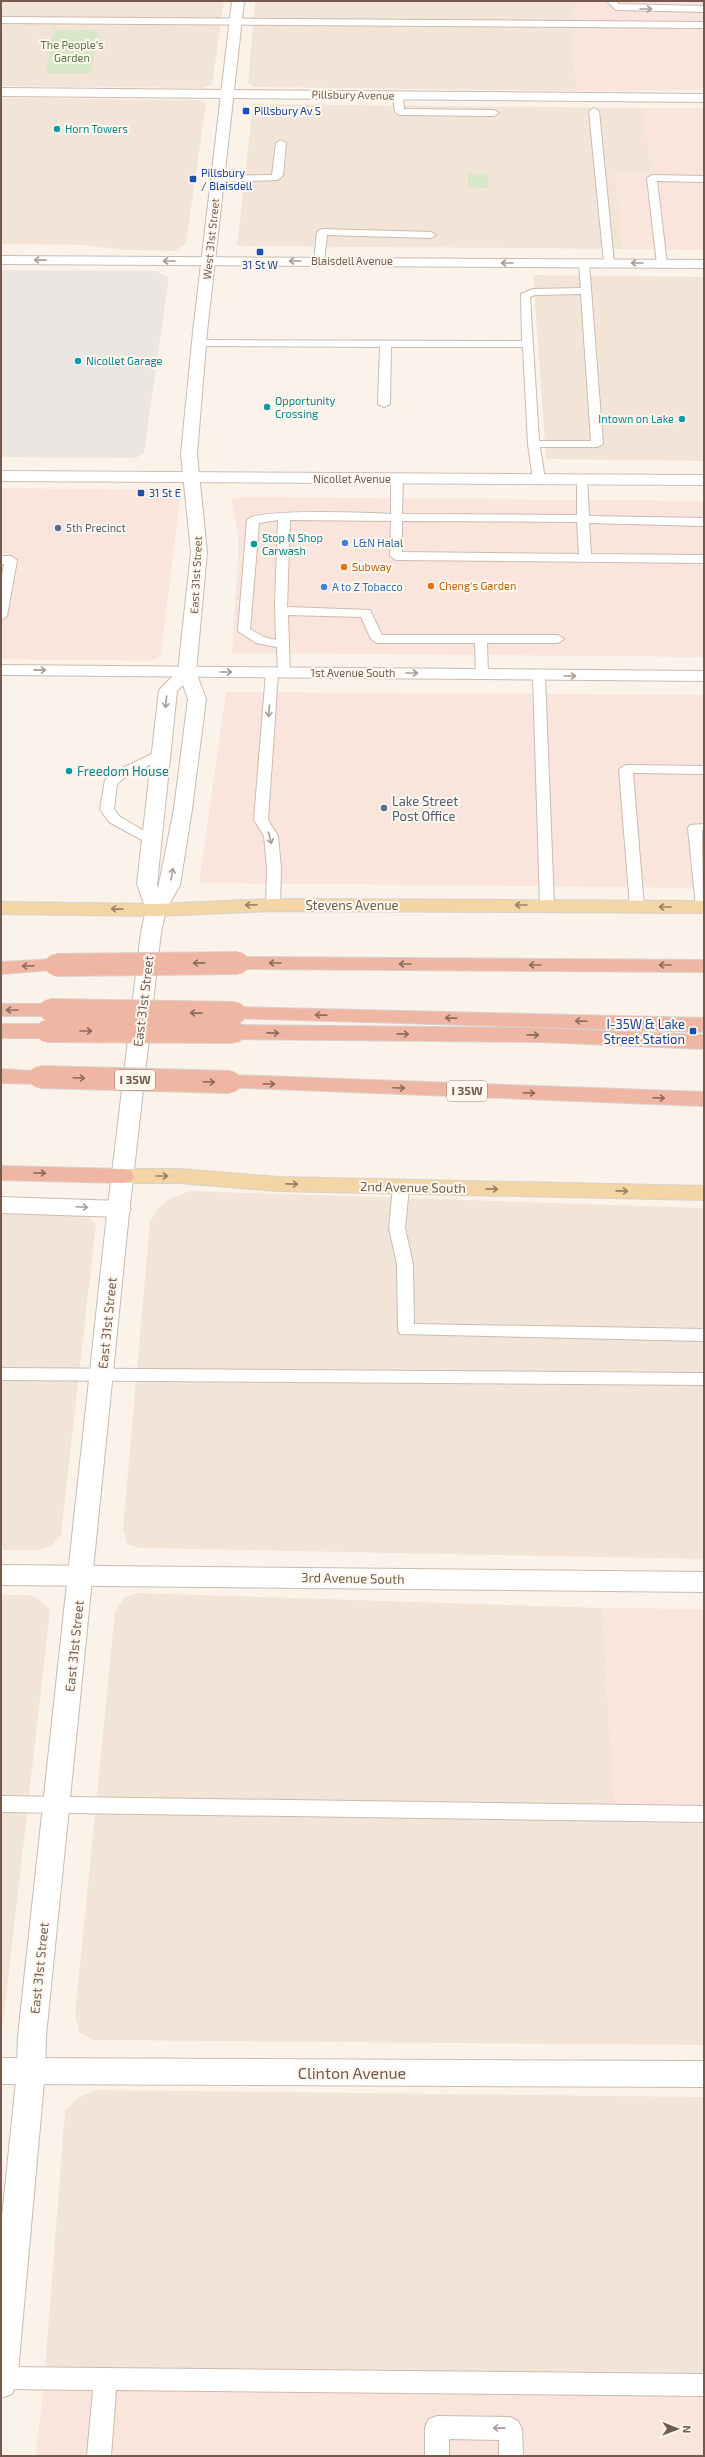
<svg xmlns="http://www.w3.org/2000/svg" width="705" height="2457" viewBox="0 0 705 2457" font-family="'Exo 2',sans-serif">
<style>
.residential{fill:#f2e5d8}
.commercial{fill:#fae5dd}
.industrial{fill:#ece6e2}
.green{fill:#d6e8c8}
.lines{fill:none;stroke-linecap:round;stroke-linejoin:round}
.service-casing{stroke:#ccbbaf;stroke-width:2}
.minor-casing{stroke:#ccbbaf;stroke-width:2}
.tertiary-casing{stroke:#ccbbaf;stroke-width:2}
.secondary-casing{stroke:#d1bdb0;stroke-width:2}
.primary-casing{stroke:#d8d1cd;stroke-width:2}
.motorway-casing{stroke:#d8d1cd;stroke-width:2}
.service{fill:#fff;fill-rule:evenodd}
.minor{fill:#fff;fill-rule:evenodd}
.tertiary{fill:#fff;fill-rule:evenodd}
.secondary{fill:#fff;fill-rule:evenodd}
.primary{fill:#f4d5a6;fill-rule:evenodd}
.motorway{fill:#f0b6a4;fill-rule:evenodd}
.motorway-bridge-casing{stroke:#d8d1cd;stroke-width:24;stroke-linecap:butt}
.motorway-bridge{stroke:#f0b6a4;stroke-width:22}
.oneway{stroke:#ac9c95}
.oneway2{stroke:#9a7f68}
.oneway3{stroke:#8d6c5f}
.transit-dot{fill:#1a4fb4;stroke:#fef8ef;stroke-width:1.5}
.culture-dot{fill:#0f9aa8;stroke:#fef8ef;stroke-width:1.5}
.service-dot{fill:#5c6f8a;stroke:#fef8ef;stroke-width:1.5}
.shop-dot{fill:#3f7fe0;stroke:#fef8ef;stroke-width:1.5}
.food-dot{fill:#e8710a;stroke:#fef8ef;stroke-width:1.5}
.labels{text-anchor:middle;stroke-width:4;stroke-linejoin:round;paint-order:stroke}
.far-park-label{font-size:11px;fill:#577847;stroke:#fef8ef}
.far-street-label{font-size:11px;fill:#745a4e;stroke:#fef8ef}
.far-transit-label{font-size:11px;fill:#164399;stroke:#fef8ef;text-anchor:start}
.far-culture-label{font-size:11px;fill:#0d838f;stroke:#fef8ef;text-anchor:start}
.far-service-label{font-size:11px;fill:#4e5e75;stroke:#fef8ef;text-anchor:start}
.far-shop-label{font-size:11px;fill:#366cbe;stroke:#fef8ef;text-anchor:start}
.far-food-label{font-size:11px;fill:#c56008;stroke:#fef8ef;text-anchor:start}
.shield{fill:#fef8ef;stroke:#9d897e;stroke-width:1}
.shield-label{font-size:12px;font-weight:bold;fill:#745a4e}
.culture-label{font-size:13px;fill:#0d838f;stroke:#fef8ef;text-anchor:start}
.service-label{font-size:13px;fill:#4e5e75;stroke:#fef8ef;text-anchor:start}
.street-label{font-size:13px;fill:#745a4e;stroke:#fef8ef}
.transit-label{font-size:13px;fill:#164399;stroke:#fef8ef;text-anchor:end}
.near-street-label{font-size:16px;fill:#745a4e;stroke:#fef8ef}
</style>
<rect width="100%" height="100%" fill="#fbf3e9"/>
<g class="residential">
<path d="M1,1H224L212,85L201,88L1,86Z"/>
<path d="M255,1H575L576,20L570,28L577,91L254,87L248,83Z"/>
<path d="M1,98L198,100L206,103L186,243L175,251L126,250L83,245L1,244Z"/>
<path d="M253,104L643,108L652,174H615L623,249L237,246Z"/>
<path d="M533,275L704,277V461L546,459Z"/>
<path d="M190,1191L704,1208V1559L140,1548L127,1544L123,1529L150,1221L158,1208L169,1199Z"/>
<path d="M1,1212L87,1216L96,1224L61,1535L50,1547L38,1550H1Z"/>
<path d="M138,1593L602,1608L615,1809L704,1810V2045L94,2040L79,2032L75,2015L115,1611L125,1597Z"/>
<path d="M1,1595H30L40,1600L50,1611L3,2024L1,2027Z"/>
<path d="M96,2090L704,2097V2372L45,2369L65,2111L77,2098Z"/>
</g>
<g class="commercial">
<path d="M575,1H704V90L577,91L570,28L576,20Z"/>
<path d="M643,108H704V250L623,249L615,174H652Z"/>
<path d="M1,488L164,490L175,494L180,498L161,653L158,658L151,661L1,659Z"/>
<path d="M242,497L704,501V657L232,653L238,558V533L231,499Z"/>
<path d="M226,692L704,695V888L199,883Z"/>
<path d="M602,1608L704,1609V1810L615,1809Z"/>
<path d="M45,2369L704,2372V2456H36Z"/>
</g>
<path class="industrial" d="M1,270L155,271L169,277L144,453L136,458L1,457Z"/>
<g class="green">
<path d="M54,30H98L91,73H46Z"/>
<path d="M468,174H488V188L468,187Z"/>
</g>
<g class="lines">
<defs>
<g id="service">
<path d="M607,1H616L619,4L704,6V12L616,10Z"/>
<path d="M1,17L704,22V28L1,23Z"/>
<path d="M398,92L403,95L404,109L494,110L499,113L494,116L400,115L395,112L393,95Z"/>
<path d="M594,108L599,111L614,263L609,266L604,263L589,111Z"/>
<path d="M281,140L286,143L283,175L278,180L217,182L212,179L217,176L272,175L276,143Z"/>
<path d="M652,175L704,176V182L657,181L667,264L662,267L657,264L647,178Z"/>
<path d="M322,229L431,232L436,235L431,238L327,235L324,261L319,264L314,261L317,232Z"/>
<path d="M584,260L589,263L603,444L597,447H540L545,480L539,483L533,480L528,444L523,347H391L390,404L384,407L378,404L380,347L200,346L195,343L200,340L522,341L521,294L533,289L581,288L579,263ZM581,294L591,441H539L530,297L535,295Z"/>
<path d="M397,476L403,479L402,514L577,515V480L583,477L587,478L589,516L704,518V526L589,523L591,554L704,555V563L396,560L390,556L391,521L290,520L287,607L370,610L382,635H558L564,639L558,643H487L488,674L482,678L476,674L475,643H377L371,639L361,617L288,615L290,673L284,677L278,674L268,820L278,836L281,868L280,905L273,909L268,908L266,905L267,868L264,836L254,820L266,672L272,668L278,671L277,647L256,643L238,631L247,520C255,508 371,513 391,514V479ZM278,520L275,603L276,640L264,637L250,629L259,523ZM402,521L577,522L579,554L402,552Z"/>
<path d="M1,556H11L17,560L7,616L1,620V582L4,564H1Z"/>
<path d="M539,672L545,676L554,905L547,909L540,905L533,676Z"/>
<path d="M160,750L167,754L165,757L124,778L117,784L114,809L119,816L156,838L158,841L156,844L151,845L109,822L100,809L105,780L114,772Z"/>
<path d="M626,765L704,766V774L633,773L644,907L637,911L630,907L619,769Z"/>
<path d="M704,824L702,832L703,911L696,907L688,828L690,825Z"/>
<path d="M401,1182L407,1183L409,1187L405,1228L413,1264L414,1324L704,1329V1341L400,1334L398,1330L397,1264L389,1228L393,1187L395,1183Z"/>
<path d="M1,1368L704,1373V1385L1,1380Z"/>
<path d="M1,1796L704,1806V1822L1,1812Z"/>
<path d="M1,2367L704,2374V2396L116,2390L111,2456H87L93,2390L1,2389Z"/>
<path d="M437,2416L510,2417L518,2421L522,2429L523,2456H499V2440L449,2439V2456H425V2427L429,2419Z"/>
</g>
<g id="minor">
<path d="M1,88L704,94V102L1,96Z"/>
<path d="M1,256L704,260V268L1,264Z"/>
<path d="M1,665L704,671V681L1,675Z"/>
<path d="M1,1197L120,1201L128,1204L131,1209L128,1214L120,1217L1,1213Z"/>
<path d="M1,1565L704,1572V1592L1,1585Z"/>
<path d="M1,2058L704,2061V2087L1,2084Z"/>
</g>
<path id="tertiary" d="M232,1H244L207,332L197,454L207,552L196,672L206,699L192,809L180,885L166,910L161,932L128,1223L46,2036L45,2071L17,2383L12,2394L1,2398V2227L17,2071L18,2036L106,1223L141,932L146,910L137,884L159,690L178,671L191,552L181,454L193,332ZM183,685L188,699L174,809L158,889L157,884L177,691Z"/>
<path id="secondary" d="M1,471L704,475V485L1,481Z"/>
<g id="primary">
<path d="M273,899L704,901V913L273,911L156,916L1,914V902L156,904Z"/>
<path d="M123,1169H179L278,1177L704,1186V1200L278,1191L179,1183H123L115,1181L112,1176L115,1171Z"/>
</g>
<g id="motorway">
<path d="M238,957L704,960V972L238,969L231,967L228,963L231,959Z"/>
<path d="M56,959L63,961L66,965L63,969L1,974V962Z"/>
<path d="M1,1004H50L57,1005L60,1010L57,1015L50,1016H1Z"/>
<path d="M235,1007L704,1018V1032L228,1018L225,1013L228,1008Z"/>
<path d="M1,1024H47L54,1026L57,1031L54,1036L47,1038H1Z"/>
<path d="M234,1025L540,1028L704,1035V1049L540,1042L234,1039L227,1037L224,1032L227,1027Z"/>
<path d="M1,1069L47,1072L50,1077L47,1082L40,1084L1,1083Z"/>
<path d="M230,1075L704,1092V1106L223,1087L220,1082L223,1077Z"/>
<path d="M1,1166L123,1169L131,1171L134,1176L131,1181L123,1183L1,1180Z"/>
</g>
</defs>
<use href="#service" class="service-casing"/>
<use href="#minor" class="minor-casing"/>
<use href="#tertiary" class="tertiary-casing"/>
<use href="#secondary" class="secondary-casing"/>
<use href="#primary" class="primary-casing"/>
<use href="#motorway" class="motorway-casing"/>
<use href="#service" class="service"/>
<use href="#minor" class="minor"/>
<use href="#tertiary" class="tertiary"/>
<use href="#secondary" class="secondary"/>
<use href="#primary" class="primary"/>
<use href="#motorway" class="motorway"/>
<defs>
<g id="motorway-bridge">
<path d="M56,965L238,963"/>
<path d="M50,1010L235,1013"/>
<path d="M47,1031L234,1032"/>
<path d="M40,1077L230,1082"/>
</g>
</defs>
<use href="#motorway-bridge" class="motorway-bridge-casing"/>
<use href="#motorway-bridge" class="motorway-bridge"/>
</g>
<defs><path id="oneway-shaft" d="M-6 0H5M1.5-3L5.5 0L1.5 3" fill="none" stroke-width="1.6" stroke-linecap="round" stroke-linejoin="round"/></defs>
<g class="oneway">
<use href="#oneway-shaft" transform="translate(646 9)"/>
<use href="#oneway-shaft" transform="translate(40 260) rotate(-179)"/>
<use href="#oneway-shaft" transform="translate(169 261) rotate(-180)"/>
<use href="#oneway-shaft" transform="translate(295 261) rotate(-180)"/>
<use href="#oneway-shaft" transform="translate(507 263) rotate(-180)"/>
<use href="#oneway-shaft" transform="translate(637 263) rotate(-180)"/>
<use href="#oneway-shaft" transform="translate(40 670) rotate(1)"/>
<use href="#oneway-shaft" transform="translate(226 672)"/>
<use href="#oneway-shaft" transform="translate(412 673)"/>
<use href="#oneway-shaft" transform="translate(570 676)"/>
<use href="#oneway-shaft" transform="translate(166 702) rotate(97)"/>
<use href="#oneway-shaft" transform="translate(269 711) rotate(94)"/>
<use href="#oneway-shaft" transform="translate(270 838) rotate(75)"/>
<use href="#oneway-shaft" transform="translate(172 874) rotate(-80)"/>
<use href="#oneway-shaft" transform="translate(82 1207) rotate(3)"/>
<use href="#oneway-shaft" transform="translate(499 2428) rotate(-179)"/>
</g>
<g class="oneway2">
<use href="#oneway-shaft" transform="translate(251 905) rotate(178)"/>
<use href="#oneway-shaft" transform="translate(521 905) rotate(-180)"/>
<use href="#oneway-shaft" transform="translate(665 907) rotate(-180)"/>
<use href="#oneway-shaft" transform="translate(117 909) rotate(-179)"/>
<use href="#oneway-shaft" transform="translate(162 1176)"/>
<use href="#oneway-shaft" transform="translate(292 1184) rotate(1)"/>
<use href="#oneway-shaft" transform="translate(492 1189) rotate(1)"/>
<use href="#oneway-shaft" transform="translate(622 1191) rotate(1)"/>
</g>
<g class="oneway3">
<use href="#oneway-shaft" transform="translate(199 963) rotate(179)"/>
<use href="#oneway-shaft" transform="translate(275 963) rotate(-180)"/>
<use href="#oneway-shaft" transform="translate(405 964) rotate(-180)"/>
<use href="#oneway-shaft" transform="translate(535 965) rotate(-180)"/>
<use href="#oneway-shaft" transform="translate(665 965) rotate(-180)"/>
<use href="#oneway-shaft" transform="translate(28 966) rotate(178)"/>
<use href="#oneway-shaft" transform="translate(12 1010) rotate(180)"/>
<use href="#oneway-shaft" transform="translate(196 1013) rotate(-179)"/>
<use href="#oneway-shaft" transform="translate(321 1015) rotate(-179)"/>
<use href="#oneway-shaft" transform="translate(451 1018) rotate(-179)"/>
<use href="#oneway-shaft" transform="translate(581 1021) rotate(-178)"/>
<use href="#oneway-shaft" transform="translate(86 1031)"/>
<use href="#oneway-shaft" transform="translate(273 1033) rotate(1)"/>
<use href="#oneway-shaft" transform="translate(403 1034) rotate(1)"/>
<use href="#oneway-shaft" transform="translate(533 1035) rotate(1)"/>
<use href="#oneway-shaft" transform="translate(79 1078) rotate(2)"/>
<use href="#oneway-shaft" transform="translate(209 1082) rotate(2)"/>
<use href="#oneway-shaft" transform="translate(269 1084) rotate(2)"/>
<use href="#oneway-shaft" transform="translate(399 1088) rotate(2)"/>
<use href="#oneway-shaft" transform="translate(529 1093) rotate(2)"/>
<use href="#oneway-shaft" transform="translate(659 1098) rotate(2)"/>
<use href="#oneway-shaft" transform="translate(40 1173) rotate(1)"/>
</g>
<g class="transit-dot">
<rect x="242" y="107" width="8" height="8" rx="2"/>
<rect x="189" y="175" width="8" height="8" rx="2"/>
<rect x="256" y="248" width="8" height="8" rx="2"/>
<rect x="137" y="489" width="8" height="8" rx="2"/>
<rect x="689" y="1027" width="8" height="8" rx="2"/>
</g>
<g class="culture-dot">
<circle cx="57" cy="129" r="4"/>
<circle cx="78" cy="361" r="4"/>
<circle cx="267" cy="407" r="4"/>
<circle cx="682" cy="419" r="4"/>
<circle cx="254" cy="544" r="4"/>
<circle cx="69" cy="771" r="4"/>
</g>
<g class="service-dot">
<circle cx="58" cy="528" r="4"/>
<circle cx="384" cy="808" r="4"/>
</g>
<g class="shop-dot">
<circle cx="345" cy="543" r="4"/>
<circle cx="324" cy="587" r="4"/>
</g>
<g class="food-dot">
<circle cx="344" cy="567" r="4"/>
<circle cx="431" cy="586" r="4"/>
</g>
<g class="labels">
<g class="far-park-label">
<text x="72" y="49">The People's<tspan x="72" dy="13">Garden</tspan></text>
</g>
<g class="far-street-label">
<text transform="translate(353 95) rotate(1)" y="4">Pillsbury Avenue</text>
<text transform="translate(211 239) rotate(-84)" y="4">West 31st Street</text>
<text x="352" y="265">Blaisdell Avenue</text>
<text x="352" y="483">Nicollet Avenue</text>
<text transform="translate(196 575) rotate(-87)" y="4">East 31st Street</text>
<text x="353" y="677">1st Avenue South</text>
</g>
<g class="far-transit-label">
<text x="254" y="115">Pillsbury Av S</text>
<text x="201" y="177">Pillsbury<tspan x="201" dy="13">/ Blaisdell</tspan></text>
<text x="260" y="269" text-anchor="middle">31 St W</text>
<text x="149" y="497">31 St E</text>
</g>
<g class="far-culture-label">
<text x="65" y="133">Horn Towers</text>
<text x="86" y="365">Nicollet Garage</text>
<text x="275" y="405">Opportunity<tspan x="275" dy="13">Crossing</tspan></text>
<text x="674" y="423" text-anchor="end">Intown on Lake</text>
<text x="262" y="542">Stop N Shop<tspan x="262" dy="13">Carwash</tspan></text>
</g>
<g class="far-service-label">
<text x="66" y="532">5th Precinct</text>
</g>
<g class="far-shop-label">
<text x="353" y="547">L&amp;N Halal</text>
<text x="332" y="591">A to Z Tobacco</text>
</g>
<g class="far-food-label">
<text x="352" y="571">Subway</text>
<text x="439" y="590">Cheng's Garden</text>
</g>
<g class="shield">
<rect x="115" y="1070" width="40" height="20" rx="3"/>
<rect x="447" y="1081" width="40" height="20" rx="3"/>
</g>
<g class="shield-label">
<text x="135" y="1084">I 35W</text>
<text x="467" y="1095">I 35W</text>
</g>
<g class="culture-label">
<text x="77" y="776">Freedom House</text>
</g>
<g class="service-label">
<text x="392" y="806">Lake Street<tspan x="392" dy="15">Post Office</tspan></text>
</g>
<g class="street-label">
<text x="352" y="910">Stevens Avenue</text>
<text transform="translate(143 1001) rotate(-83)" y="5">East 31st Street</text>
<text transform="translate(413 1187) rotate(1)" y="5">2nd Avenue South</text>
<text transform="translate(107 1323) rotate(-84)" y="5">East 31st Street</text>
<text transform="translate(353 1578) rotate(1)" y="5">3rd Avenue South</text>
<text transform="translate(74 1646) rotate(-84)" y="5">East 31st Street</text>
<text transform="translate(39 1968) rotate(-84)" y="5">East 31st Street</text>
</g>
<g class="transit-label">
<text x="685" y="1029">I-35W &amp; Lake<tspan x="685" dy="15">Street Station</tspan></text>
</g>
<g class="near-street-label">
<text x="352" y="2079">Clinton Avenue</text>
</g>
</g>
<rect width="705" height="2457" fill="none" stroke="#745a4e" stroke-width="4"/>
<g transform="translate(677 2429) rotate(91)" stroke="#fef8ef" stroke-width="3" paint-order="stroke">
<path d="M0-3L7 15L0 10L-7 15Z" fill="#745a4e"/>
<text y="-6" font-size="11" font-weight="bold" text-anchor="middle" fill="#745a4e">N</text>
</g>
</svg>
